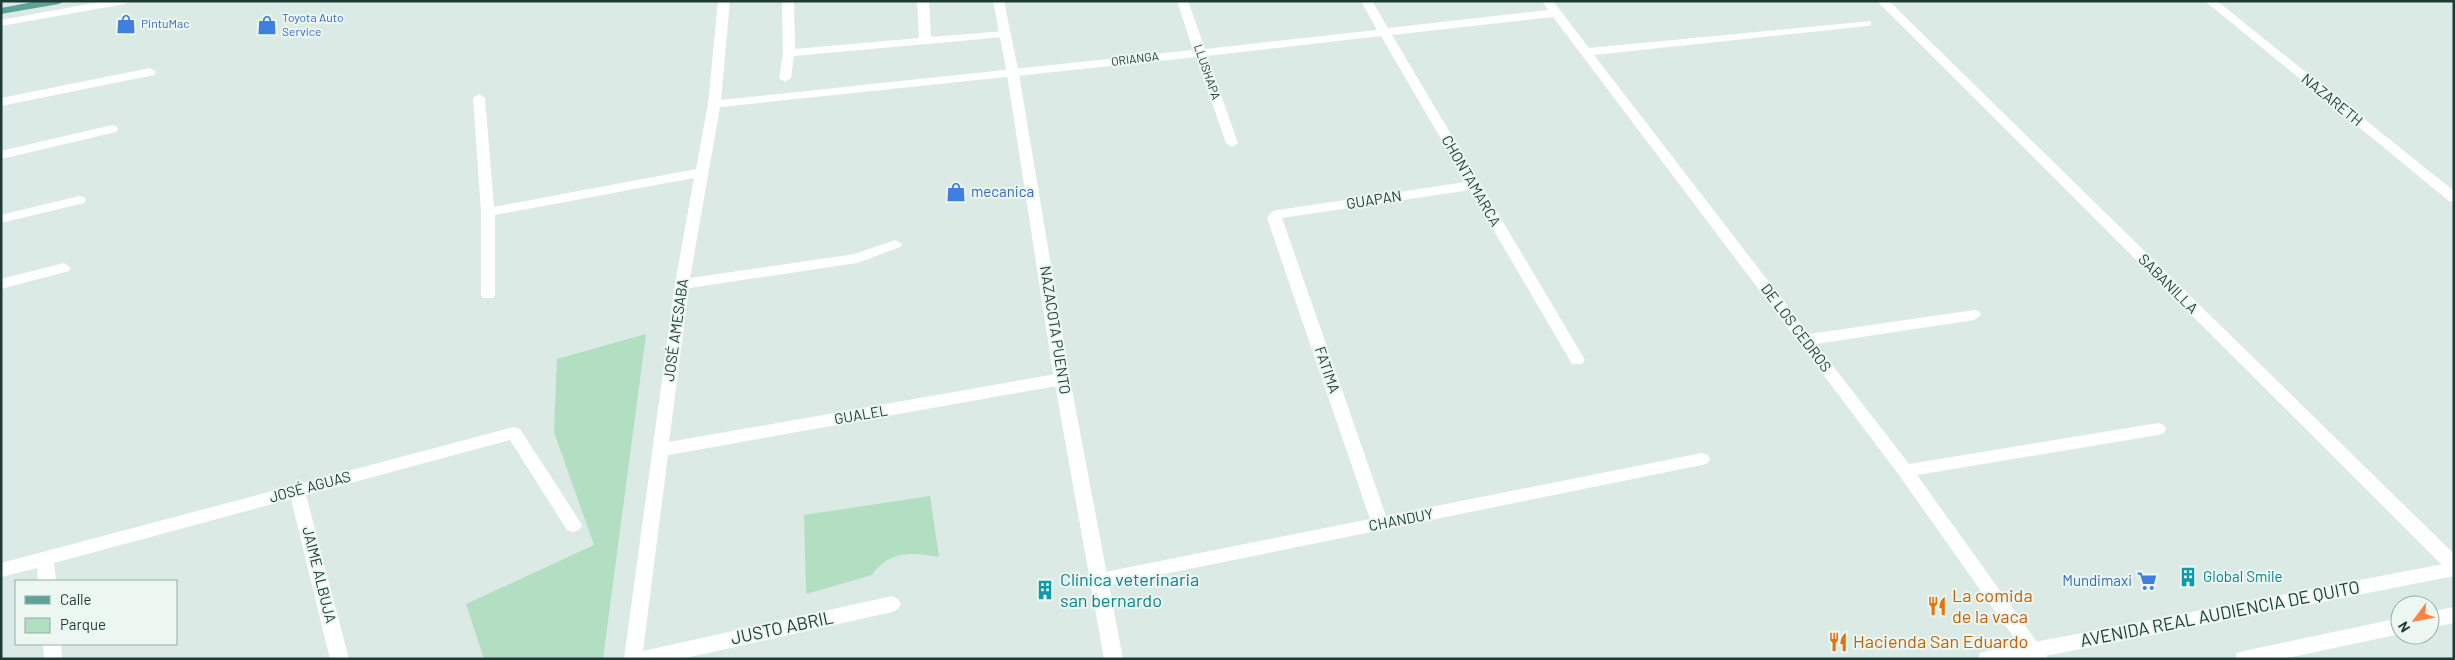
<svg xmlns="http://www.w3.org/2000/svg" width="2455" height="660" viewBox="0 0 2455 660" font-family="Barlow,sans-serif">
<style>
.green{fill:#b2dec2}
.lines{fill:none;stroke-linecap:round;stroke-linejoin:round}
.street{fill:#fff;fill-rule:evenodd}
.secondary{fill:#fff;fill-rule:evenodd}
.primary{fill:#5ca497;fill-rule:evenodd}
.labels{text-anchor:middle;stroke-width:4;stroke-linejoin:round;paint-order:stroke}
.far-shop-label{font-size:12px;fill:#366cbe;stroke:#ecf7f2;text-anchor:start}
.far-street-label{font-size:12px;fill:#1d3a35;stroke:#ecf7f2}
.street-label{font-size:15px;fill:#1d3a35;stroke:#ecf7f2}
.shop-label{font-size:15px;fill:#366cbe;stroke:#ecf7f2;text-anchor:start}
.culture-label{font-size:15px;fill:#0d838f;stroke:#ecf7f2;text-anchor:start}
.near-culture-label{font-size:18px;fill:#0d838f;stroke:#ecf7f2;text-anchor:start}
.near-food-label{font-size:18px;fill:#c56008;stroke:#ecf7f2;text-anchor:start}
.near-street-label{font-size:18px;fill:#1d3a35;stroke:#ecf7f2}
</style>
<rect width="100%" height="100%" fill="#dceae5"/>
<g class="green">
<path d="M646,334L603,659H484L466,604L594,545L554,432L557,359Z"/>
<path d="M930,496L939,557C913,552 889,550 872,575L806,594L804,515Z"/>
</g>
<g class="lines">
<g class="street">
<path d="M718,1H730L721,100L1193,50L1177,1H1188L1205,49L1377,30L1361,1H1372L1388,28L1548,10L1542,1H1553L1589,48L1871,21V25L1867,26L1594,55L1809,334L1974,310L1979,311L1981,315L1974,320L1816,344L1909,464L2158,423L2164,425L2166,429L2164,433L2158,435L1917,475L2049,659H2029L1899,475L1553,17L1392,35L1585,360L1582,364H1572L1470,190L1282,218L1386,516L1702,453L1708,455L1710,459L1708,463L1702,465L1100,587L1094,585L1091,580L1094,575L1100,573L1370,519L1267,218L1273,211L1278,210L1466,182L1381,36L1207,56L1238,143L1232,147L1226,143L1196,57L720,107L690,278L855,254L895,240L902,244L900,247L857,263L689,288L669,442L1062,373L1068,375L1070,379L1068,383L1062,385L668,455L643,651L892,596L898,599L901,604L898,609L892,612L681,659H624L675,284L694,178L495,215V295L493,298H483L481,295V212L473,98L479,94L485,98L494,207L696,169L708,104Z"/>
<path d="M782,1H794L795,49L919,38L917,1H929L931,37L1004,31L1010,34L1004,37L794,56L791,78L785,82L779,78L783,53Z"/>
<path d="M1877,1H1889L2454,554V573L2448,571Z"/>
<path d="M2205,1H2217L2454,191V202L2449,201Z"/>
<path d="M150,68L156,72L154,75L1,106V98Z"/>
<path d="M112,125L116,126L118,129L116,132L1,159V151Z"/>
<path d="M79,196L84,197L86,200L84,203L1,223V215Z"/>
<path d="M64,263L71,268L69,271L1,289V279Z"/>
<path d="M514,427L520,429L579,520L582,525L579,530L573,532L567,530L510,440L306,495L349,659H330L291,499L54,563L56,581H38L37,568L1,577V563Z"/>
<path d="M43,644H61L62,659H44Z"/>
</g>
<g class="secondary">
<path d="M105,1H130L125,4L1,26V20Z"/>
<path d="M993,1H1004L1019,74L1070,379L1123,659H1104L1054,379L1007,74Z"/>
<path d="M2454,562V576L2030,659H1978L1980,653L1987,651Z"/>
<path d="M2454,607V623L2430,628V612Z"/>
<path d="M2400,618V634L2283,659H2235L2237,653L2244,651Z"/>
</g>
<path class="primary" d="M38,1H64L59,4L1,14V8Z"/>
</g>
<defs>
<symbol id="shop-bare" viewBox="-9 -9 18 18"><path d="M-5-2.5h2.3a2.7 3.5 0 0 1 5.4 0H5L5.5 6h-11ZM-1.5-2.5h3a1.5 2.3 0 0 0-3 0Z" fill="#3f7fe0" stroke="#ecf7f2" stroke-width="2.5" paint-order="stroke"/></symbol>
<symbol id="building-bare" viewBox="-9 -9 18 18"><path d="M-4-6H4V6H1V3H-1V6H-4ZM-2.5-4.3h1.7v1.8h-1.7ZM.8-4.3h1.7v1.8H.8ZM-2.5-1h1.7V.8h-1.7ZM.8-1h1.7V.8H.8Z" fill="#0f9aa8" stroke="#ecf7f2" stroke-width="2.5" paint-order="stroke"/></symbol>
<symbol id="supermarket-bare" viewBox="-9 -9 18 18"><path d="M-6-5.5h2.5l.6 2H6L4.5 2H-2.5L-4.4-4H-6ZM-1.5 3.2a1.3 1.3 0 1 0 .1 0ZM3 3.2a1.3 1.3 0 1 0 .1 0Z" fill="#3f7fe0" stroke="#ecf7f2" stroke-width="2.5" paint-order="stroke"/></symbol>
<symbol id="restaurant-bare" viewBox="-9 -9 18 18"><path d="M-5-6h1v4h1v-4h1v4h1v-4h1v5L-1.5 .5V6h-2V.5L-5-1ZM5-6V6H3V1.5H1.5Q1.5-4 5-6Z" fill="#e8710a" stroke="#ecf7f2" stroke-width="2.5" paint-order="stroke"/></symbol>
</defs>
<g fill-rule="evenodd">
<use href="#shop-bare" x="112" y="10" width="28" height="28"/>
<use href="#shop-bare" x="253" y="11" width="28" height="28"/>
<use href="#shop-bare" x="942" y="178" width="28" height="28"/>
<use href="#building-bare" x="2174" y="563" width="28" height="28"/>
<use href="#supermarket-bare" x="2133" y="567" width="28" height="28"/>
<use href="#building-bare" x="1031" y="576" width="28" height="28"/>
<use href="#restaurant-bare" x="1923" y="592" width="28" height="28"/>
<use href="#restaurant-bare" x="1824" y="628" width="28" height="28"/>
</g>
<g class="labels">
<g class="far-shop-label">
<text x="282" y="22">Toyota Auto<tspan x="282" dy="14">Service</tspan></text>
<text x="141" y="28">PintuMac</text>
</g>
<g class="far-street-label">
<text transform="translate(1135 59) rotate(-7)" y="4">ORIANGA</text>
<text transform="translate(1207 72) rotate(71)" y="4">LLUSHAPA</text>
</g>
<g class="street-label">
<text transform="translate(2332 100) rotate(39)" y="5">NAZARETH</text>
<text transform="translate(1471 181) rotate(60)" y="5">CHONTAMARCA</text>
<text transform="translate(1374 200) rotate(-9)" y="5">GUAPAN</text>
<text transform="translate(2168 284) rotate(45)" y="5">SABANILLA</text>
<text transform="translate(1796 328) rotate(53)" y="5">DE LOS CEDROS</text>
<text transform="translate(676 330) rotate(-82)" y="5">JOSÉ AMESABA</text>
<text transform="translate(1055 330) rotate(81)" y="5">NAZACOTA PUENTO</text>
<text transform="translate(1327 370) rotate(71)" y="5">FATIMA</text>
<text transform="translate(861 415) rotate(-10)" y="5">GUALEL</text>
<text transform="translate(310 487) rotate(-15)" y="5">JOSÉ AGUAS</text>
<text transform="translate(1401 520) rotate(-11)" y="5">CHANDUY</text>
<text transform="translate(319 575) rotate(76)" y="5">JAIME ALBUJA</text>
</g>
<g class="shop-label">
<text x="971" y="197">mecanica</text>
<text x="2132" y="586" text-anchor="end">Mundimaxi</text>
</g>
<g class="culture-label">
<text x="2203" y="582">Global Smile</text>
</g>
<g class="near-culture-label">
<text x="1060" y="586">Clínica veterinaria<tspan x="1060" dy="21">san bernardo</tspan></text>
</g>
<g class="near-food-label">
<text x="1952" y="602">La comida<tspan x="1952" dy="21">de la vaca</tspan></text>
<text x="1853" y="648">Hacienda San Eduardo</text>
</g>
<g class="near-street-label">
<text transform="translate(2220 614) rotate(-11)" y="6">AVENIDA REAL AUDIENCIA DE QUITO</text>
<text transform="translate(782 628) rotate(-12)" y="6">JUSTO ABRIL</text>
</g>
</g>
<rect width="2455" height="660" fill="none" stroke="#1d3a35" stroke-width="5"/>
<rect x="15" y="580" width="162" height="65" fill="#ecf7f2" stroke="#99aba6"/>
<rect x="25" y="596" width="25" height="8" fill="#5ca497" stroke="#99aba6"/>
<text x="60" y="605" font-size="15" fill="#1d3a35">Calle</text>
<rect x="25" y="618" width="25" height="15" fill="#b2dec2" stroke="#99aba6"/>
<text x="60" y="630" font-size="15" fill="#1d3a35">Parque</text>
<g transform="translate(2415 620) rotate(238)"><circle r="24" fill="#ecf7f2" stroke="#99aba6"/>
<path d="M0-4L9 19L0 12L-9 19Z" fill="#ff8245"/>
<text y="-8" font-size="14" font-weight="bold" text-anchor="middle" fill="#1d3a35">N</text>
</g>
</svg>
